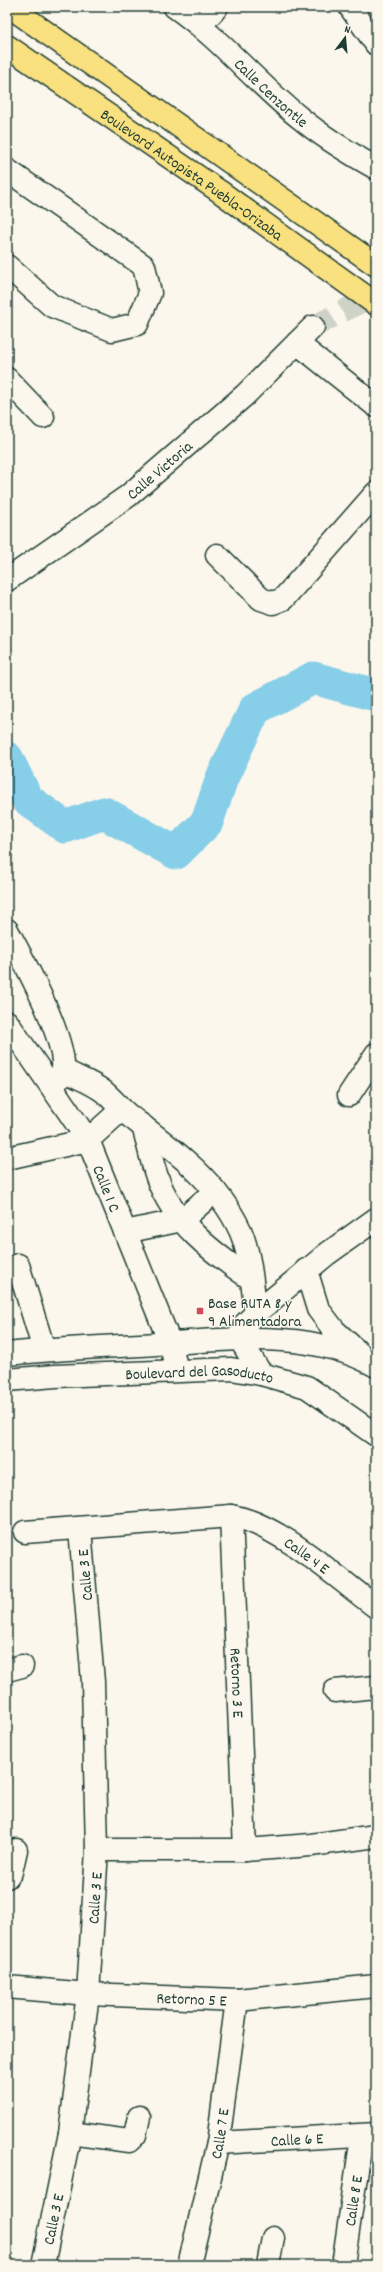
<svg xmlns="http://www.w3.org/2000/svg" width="383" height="2272" viewBox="0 0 383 2272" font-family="Dekko,sans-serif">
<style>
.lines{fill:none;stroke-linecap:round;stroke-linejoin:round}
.river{stroke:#87cee8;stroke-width:33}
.minor-tunnel{stroke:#cfd2c7;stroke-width:22;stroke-dasharray:22 11;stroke-linecap:butt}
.minor-casing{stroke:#1f3d34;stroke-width:25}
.highway-casing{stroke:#1f3d34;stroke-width:25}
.minor{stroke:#fbf7ec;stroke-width:22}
.highway{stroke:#fae180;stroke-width:22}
.poi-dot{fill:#d1495b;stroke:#fbf7ec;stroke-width:1.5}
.labels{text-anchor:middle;stroke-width:3;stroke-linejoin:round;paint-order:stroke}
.street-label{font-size:16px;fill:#1f3d34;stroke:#fbf7ec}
.poi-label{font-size:16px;fill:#1f3d34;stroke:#fbf7ec;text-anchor:start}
</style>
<rect width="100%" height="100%" fill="#fbf7ec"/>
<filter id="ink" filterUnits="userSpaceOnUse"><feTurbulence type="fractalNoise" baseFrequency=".025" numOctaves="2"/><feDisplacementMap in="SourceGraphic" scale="8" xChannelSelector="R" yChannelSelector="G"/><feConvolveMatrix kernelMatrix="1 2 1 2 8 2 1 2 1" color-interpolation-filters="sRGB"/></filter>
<g filter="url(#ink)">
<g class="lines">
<path class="river" d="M7,758L27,799L65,827L104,813L176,853L207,822L222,778L255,709L313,678L376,695"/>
<path class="minor-tunnel" d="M313,327L376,294"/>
<defs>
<g id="minor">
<path id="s1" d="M175,7C221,39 256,83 300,118C323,137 349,153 376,168"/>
<path d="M350,7L376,44"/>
<path d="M201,25L217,7"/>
<path d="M7,170L144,266L150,293L137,324L112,330L52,306L7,266"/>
<path d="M297,343L376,406"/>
<path d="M7,379L43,417"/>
<path d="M217,555L261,599L273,603L283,599L376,493"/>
<path id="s2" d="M7,580L128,496L245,395L313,327"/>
<path d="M7,930C23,959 66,1038 63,1069C62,1074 58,1079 56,1083"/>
<path id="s3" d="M7,1022L88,1140L170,1343L177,1370"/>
<path d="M63,1070C76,1077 91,1082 103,1091C113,1099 121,1110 132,1118C173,1149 217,1181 240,1230C251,1255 252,1286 256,1313"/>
<path d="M349,1095L376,1054"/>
<path d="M143,1126C148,1143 151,1160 157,1177C173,1223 213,1253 251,1279"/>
<path d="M88,1140L121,1110"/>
<path d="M7,1158L88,1140"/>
<path d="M125,1232L182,1220L215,1191"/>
<path d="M18,1265L44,1350"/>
<path d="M306,1270L318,1309L334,1330L359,1353"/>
<path d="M7,1354C56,1349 106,1347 156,1344C229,1340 309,1328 376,1366"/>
<path d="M261,1374L240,1339L244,1325L256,1313L327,1254L376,1219"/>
<path id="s4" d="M7,1380L55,1376L231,1369L261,1374L307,1387L376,1435"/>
<path id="s5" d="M231,1516L245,1850"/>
<path id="s6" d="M25,1532L231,1516C277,1523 337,1578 376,1607"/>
<path d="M7,1670L22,1666"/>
<path d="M335,1691L376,1687"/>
<path d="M97,1850H245L311,1845L376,1836"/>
<path d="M7,1877L11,1872L16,1850"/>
<path id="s7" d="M7,1987L88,1994L237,2000L376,1986"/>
<path d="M70,2133L129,2141L135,2135L139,2117"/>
<path id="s8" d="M218,2143L376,2134"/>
<path id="s9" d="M43,2265L70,2133L88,1994L97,1850L93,1682L80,1529"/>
<path id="s10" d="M189,2265L218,2143L237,2000"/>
<path d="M268,2265L273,2238"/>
<path id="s11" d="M343,2265L362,2136"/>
</g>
<g id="highway">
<path d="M10,7L376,265"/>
<path id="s12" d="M7,46L219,191L376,304"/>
</g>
</defs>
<use href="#minor" class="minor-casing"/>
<use href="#highway" class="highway-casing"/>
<use href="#minor" class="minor"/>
<use href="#highway" class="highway"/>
</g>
</g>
<rect class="poi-dot" x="196" y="1307" width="8" height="8" rx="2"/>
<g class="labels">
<g class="street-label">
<text dy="6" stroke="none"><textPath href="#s1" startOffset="129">Calle Cenzontle</textPath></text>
<text dy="6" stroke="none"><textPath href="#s12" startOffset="225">Boulevard Autopista Puebla-Orizaba</textPath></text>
<text dy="6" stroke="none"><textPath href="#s2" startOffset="188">Calle Victoria</textPath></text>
<text dy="6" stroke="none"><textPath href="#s3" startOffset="195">Calle 1 C</textPath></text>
<text dy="6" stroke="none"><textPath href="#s4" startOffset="193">Boulevard del Gasoducto</textPath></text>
<text dy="6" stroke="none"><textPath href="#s6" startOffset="293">Calle 4 E</textPath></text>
<text transform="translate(84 1575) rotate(-95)" y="6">Calle 3 E</text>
<text dy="6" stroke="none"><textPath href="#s5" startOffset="167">Retorno 3 E</textPath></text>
<text dy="6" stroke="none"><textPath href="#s9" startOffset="371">Calle 3 E</textPath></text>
<text dy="6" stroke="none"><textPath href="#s7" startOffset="185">Retorno 5 E</textPath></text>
<text dy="6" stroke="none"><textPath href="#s10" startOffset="135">Calle 7 E</textPath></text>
<text dy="6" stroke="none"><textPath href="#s8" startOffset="79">Calle 6 E</textPath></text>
<text dy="6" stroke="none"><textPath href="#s11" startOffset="65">Calle 8 E</textPath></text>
<text dy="6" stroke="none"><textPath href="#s9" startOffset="47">Calle 3 E</textPath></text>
</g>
<g class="poi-label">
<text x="208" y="1308">Base RUTA 8 y<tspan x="208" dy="18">9 Alimentadora</tspan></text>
</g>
</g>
<rect width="383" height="2272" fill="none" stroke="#fbf7ec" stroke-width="24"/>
<rect x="12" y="12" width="359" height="2248" fill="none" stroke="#1f3d34" stroke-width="1.5" filter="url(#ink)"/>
<g transform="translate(345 38) rotate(16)" stroke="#fbf7ec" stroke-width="3" paint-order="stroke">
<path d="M0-3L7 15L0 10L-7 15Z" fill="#1f3d34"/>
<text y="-6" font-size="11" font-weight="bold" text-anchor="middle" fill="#1f3d34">N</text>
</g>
</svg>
